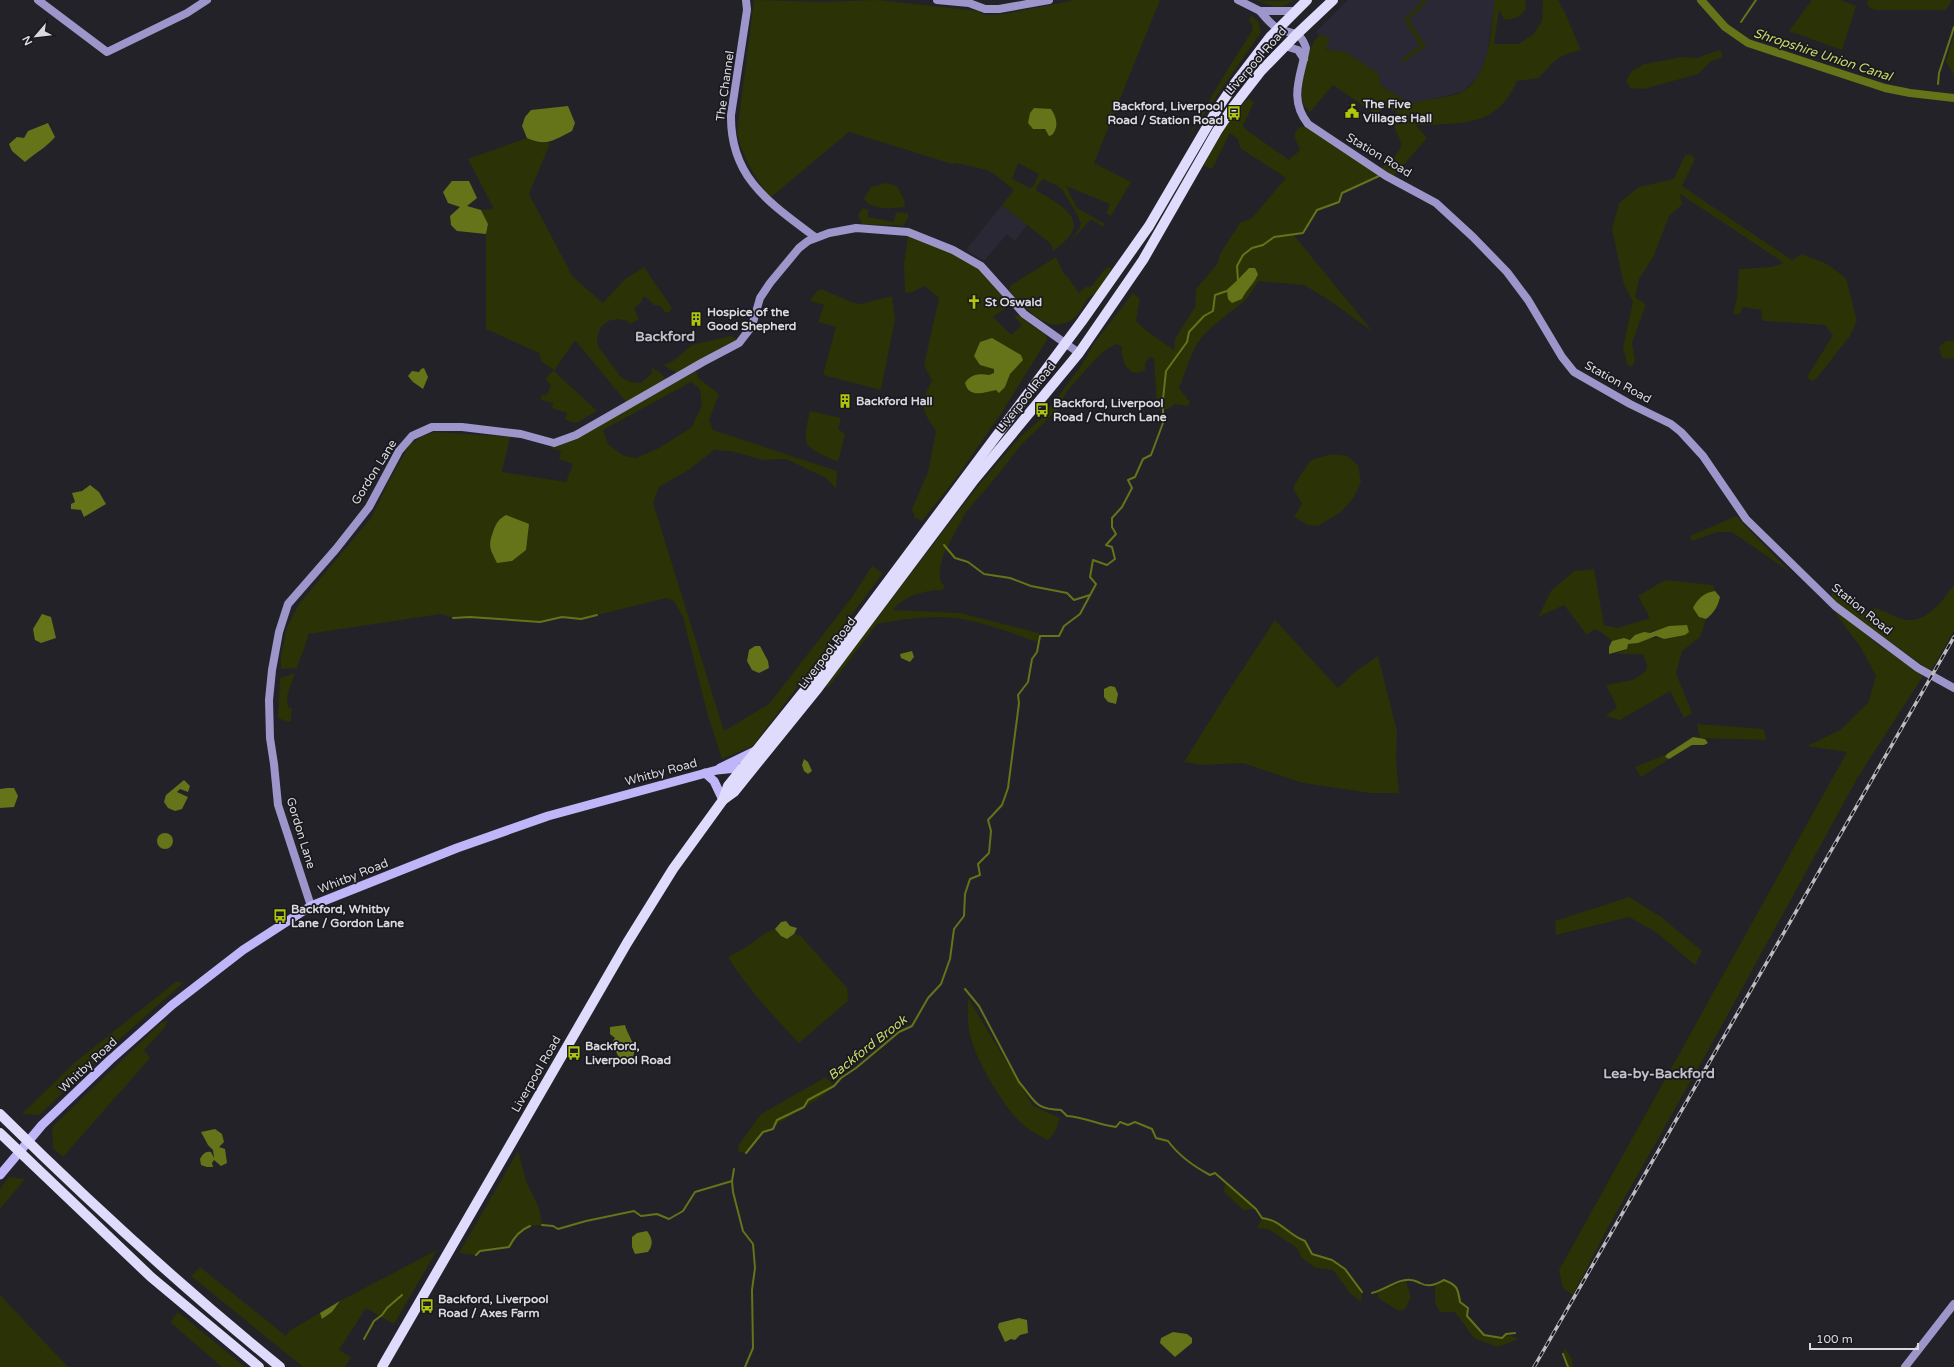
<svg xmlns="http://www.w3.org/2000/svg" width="1954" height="1367" viewBox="0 0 1954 1367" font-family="'Varela Round',sans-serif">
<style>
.built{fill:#2a2834}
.green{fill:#2b3206;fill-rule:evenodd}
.water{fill:#657319}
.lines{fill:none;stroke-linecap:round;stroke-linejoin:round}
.stream{stroke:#657319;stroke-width:2}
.canal{stroke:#657319;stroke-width:8}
.secondary{stroke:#9d96ca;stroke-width:8}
.primary{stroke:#bfb6f9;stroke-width:9}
.highway{stroke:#dfdbfc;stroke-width:10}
.rail-casing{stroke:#bcbbbf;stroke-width:3.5}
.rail{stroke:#1a191f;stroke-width:2;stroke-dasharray:6;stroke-linecap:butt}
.labels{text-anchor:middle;stroke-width:3.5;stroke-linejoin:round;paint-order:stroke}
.street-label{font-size:12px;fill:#dad9dd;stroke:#1a191f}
.poi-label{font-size:12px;font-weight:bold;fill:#dad9dd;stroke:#1a191f;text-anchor:start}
.water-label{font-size:13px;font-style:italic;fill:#c6db69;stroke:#1a191f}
.quarter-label{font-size:14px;font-weight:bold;fill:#c0c0c8;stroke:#1a191f}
</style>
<rect width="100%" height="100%" fill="#232228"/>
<g class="built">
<path d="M1348,0H1495L1487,55L1479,75L1462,92L1411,104L1380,85L1379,74L1325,48L1324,35H1319L1316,32Z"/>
<path d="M1002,205L1028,224L1015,241L1007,234L984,261L966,250Z"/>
</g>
<g class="green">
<path d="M754,0L821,2L878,0L978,11L984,15L1004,14L1075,0H1160L1094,163L1131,182L1111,216L1106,213L1110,204L1066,186L1077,208L1105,224L1103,227L1091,219L1072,240C1075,235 1080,229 1081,223C1081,220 1065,194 1062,190C1058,185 1049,182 1043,179L1037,186L1036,190C1067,209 1094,222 1053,251L1051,244L1002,205L1014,190L994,174L987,170L956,163L952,164L849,132L770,198C755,177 743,158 737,133ZM1038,108L1043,109L1047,131L1028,123ZM1018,163L1039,174L1033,187L1030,188L1012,179Z"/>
<path d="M1256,0L1274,1L1293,0C1279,12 1271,5 1256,0Z"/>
<path d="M1423,0H1428L1409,20L1426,46L1402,63L1401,60L1420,45L1404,20Z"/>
<path d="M1494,0H1525C1530,14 1516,19 1505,20L1499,10L1494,44H1518L1533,35L1542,21L1543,0H1558L1565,13L1581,50C1558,55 1554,61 1539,78L1517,81C1496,129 1460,123 1416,125L1427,138L1394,176L1381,168L1393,159L1402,145L1393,124L1397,111L1383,107L1377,115L1333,85L1310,112C1308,110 1305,107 1304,105C1297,91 1308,45 1319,35H1324L1330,41L1325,49L1346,52L1379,74L1380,85L1411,104C1424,99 1453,97 1462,92C1490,74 1491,33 1494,4Z"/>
<path d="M1812,0H1841L1856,6L1842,50L1789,31Z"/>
<path d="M1868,0H1952L1946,10H1876L1870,8L1867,3Z"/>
<path d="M1251,16L1258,21L1261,32L1185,142L1226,72L1252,31L1253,26L1249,20Z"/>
<path d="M1954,35V75L1946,62Z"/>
<path d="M1719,50L1722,53V57L1710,62L1698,74L1644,89L1630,88L1626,80L1632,71L1644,64L1682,57L1697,58Z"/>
<path d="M1249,98L1254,102L1243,126L1248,131L1289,160L1300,150L1294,135L1298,128L1306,126L1379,176L1342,193L1339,202L1317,210L1303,233L1293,234L1373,332L1332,302L1304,285L1259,281C1254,287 1249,298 1242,303C1229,313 1214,324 1202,337C1190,352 1187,371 1179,388L1190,402L1188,406L1174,404L1169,409H1157L1154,359L1150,357L1145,363V370C1129,381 1120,359 1122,346L1116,344L1104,351L1090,365L1067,391L1057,410L1022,444L992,482L966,512L943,555L940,569V581L945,587L942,590C925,590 904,596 893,610L960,613L1039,633L1037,642C1010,633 982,621 954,618C931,615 900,620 877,624L828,688L826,685L839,667L978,486L1020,437L1042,418L1047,411L1081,366L1095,342L1133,293L1140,299L1136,321L1144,329L1174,350L1175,339L1195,307L1196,289L1218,263L1220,254L1240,223L1252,218L1286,178L1240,148L1238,139L1230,133L1212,169L1203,165C1216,140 1229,117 1249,98ZM1249,268L1255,269L1258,274C1255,283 1246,290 1242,299L1238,281Z"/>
<path d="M527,138L536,142L550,143L529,194L573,277L603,303L624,280L644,267L672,308L669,313L665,312L660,306L654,305L646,297H643L640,304L634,308L639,319L630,324L628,321L618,319L608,321L601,327L597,337L598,346L621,377L630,382L641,383L652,373V368L661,373L665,378L664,383L627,403L575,340L554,371L597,411L576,423L565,420L567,413L552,408L553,403L541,400L542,394L546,396L551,385L545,379L554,370L542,362L539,353L486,329V234L488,224L481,210L494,209L468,159Z"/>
<path d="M1685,155H1691L1695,159L1682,186L1792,260L1802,254L1827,264L1846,278L1857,321L1850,336L1816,379L1812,381L1807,377L1833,335L1825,325L1765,321L1762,320L1761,310L1743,307L1740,314H1733L1737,298L1739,269L1771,267L1784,263L1680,194L1682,205L1669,216L1654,256L1639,279L1635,297L1646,304L1632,343L1635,361L1632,367L1627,364L1623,347L1633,302L1624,285L1612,229L1619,203L1639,187L1674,179Z"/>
<path d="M886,183L897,186L905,202L904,207C893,209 867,210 864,198L871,187Z"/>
<path d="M863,208L868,210V217L894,222L896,212L908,213V218L903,226L862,224L858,215Z"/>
<path d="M908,236C930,243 965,257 982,271C993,280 1001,295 1009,306L993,317L1011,335L1022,325L1014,316L1018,315L1046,335L1047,340L1002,412L957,477L922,521L915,518L912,509L928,472L936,431C921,409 919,405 932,381L924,365L939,298L925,286L910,293L905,292L904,264Z"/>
<path d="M1056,257L1064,274L1067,276L1079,293L1086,287H1091L1104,270L1108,267L1112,268C1108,276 1103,285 1097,292C1094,295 1090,296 1087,299C1083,306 1079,315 1073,319C1048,337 1024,306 1009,290L1011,285Z"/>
<path d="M821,289L854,303L861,304L892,296L895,319L881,390L823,375L836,327L818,322L824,305L810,301L816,292Z"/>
<path d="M731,336L736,339V342L677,373L663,365L673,361L692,345Z"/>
<path d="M1946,341H1954V359L1942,358L1939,347Z"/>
<path d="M696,371L698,378L719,394L709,420L713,430L837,471L836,489L826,478L786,459L762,460L731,451L714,450L690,469L659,487L653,503L724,731L769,704L852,597L872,566L883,573L753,746L722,759L708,716L683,617L674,601L666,598L581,619L562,617L540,622L470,617L453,618L441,614L308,634C306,647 300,656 297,668L281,669V656L287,627L299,604L371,518L389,481L410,444L423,436L435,432L510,437L502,472L566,482L573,464L559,459L561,451L550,448ZM691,382L700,389L702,405L692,427L659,448L636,458L624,456L608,444L603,430Z"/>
<path d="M810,411L841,418L838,429L845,434L838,462C804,446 801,449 810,411Z"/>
<path d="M1332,454L1347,456L1358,465L1361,482L1354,497L1341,512L1318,526L1308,525L1294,517L1302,504L1293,488L1301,474L1311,460Z"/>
<path d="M1736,516L1791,573L1732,532H1717L1692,541L1690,536Z"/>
<path d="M1594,569L1604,625L1618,628L1650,618L1638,596L1665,580L1713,585L1715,591L1708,592L1699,617L1706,619L1700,637L1682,651L1676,673L1692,713L1684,718L1670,691L1620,720L1606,716L1617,707L1606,685L1633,680L1646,671L1647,665L1643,654H1615L1627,649L1628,644C1641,643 1652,635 1664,639L1656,630L1630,640L1624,638L1612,641L1601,632L1594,629L1587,635L1564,605L1538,617L1551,591L1574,571Z"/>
<path d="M1954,585V630L1931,671L1853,616L1831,597L1832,593L1839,592L1866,612L1876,608C1884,611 1900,620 1908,620C1930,621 1943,599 1954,585Z"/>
<path d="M1836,610L1875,642L1923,676L1858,777L1715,1038L1607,1229L1573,1295L1563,1288L1559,1270L1847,752L1807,746L1840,730L1868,703L1876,676L1861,648L1834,611Z"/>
<path d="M1275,620L1338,688L1356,671L1378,656L1397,731L1396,760L1399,793H1370L1303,783L1243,763L1203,765L1184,762L1227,693Z"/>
<path d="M295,673L287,696L288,707L292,708L291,721L288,722L278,718L280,678Z"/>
<path d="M1697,724L1764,729L1766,740L1700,738Z"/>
<path d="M1667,754L1665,757L1669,759L1641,777L1635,767Z"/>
<path d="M1629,897L1661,917L1702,951L1695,965L1656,932L1629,917L1556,935L1555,921Z"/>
<path d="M775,929L781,936L787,939L794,934L800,935L847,988L848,1001L799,1043C774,1017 747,988 728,957L748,946L767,932Z"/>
<path d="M177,981L183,983L124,1035L39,1115L22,1114L74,1063Z"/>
<path d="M968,998L1033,1106L1060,1118L1055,1132L1048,1140C1036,1134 1025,1128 1016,1118C1000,1100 975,1058 970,1035C967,1023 968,1010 968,998Z"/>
<path d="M168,1020L164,1028L144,1050L150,1058L63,1157L53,1148L52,1127L161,1023Z"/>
<path d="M826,1077L834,1086L824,1095L760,1135L746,1153L739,1152L738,1146L761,1114Z"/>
<path d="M518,1151L526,1181L539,1208L542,1225C525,1226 517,1232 509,1247L480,1251L476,1255L459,1253Z"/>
<path d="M9,1177L25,1179L0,1209V1189Z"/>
<path d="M1225,1182L1256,1209L1243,1210L1224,1192Z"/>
<path d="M1262,1218C1281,1220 1288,1235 1305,1241L1312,1254L1332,1260L1345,1269L1362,1292L1361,1302L1350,1293L1333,1270L1316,1268L1302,1258L1297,1248L1268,1229L1257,1228Z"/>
<path d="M437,1250L394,1324L366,1308L339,1350L351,1357L345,1367H303L191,1276L200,1267L286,1336L289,1331L320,1313L323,1319L332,1312L340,1301Z"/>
<path d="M1444,1280C1457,1285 1458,1288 1460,1302L1468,1308L1467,1316L1484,1335L1501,1338L1506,1334L1519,1339L1497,1347L1474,1338L1455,1312H1440L1435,1302V1285Z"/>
<path d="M1406,1281L1411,1297L1405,1309L1399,1311L1378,1298L1377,1292Z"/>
<path d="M0,1295L68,1367H0Z"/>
<path d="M178,1312L245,1367H222L170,1322Z"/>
<path d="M1564,1348L1571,1357L1573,1367H1568L1563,1354Z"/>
</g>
<g class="water">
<path d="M568,106L575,123L572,131C554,140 547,147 527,138L522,126L525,117L531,110Z"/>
<path d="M1034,108L1051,109C1057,118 1059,127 1052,135L1049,136L1045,129H1033L1028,123L1030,113Z"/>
<path d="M48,123L55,137C47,147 35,153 25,162L12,151L9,144L17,137L24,138L28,131Z"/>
<path d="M452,181H469L477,198L467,206L481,210L488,224L486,234L457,231L451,225L450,216L460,207L448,203L443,192Z"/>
<path d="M1249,268H1255L1258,274C1255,283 1246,290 1242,299L1232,303L1228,299L1227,291Z"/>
<path d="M992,338L1021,355L1023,360L1010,374L1005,387L999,393L996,390C985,392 969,399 965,383C970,374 980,373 989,375L994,373V369L980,365L974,356L980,342Z"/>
<path d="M424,368L428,377L423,389L413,382L408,376L412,371L419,372L421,369Z"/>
<path d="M90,485L99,492L106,504L84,517L81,510L71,509V504L75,502L72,493L82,491Z"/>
<path d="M506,515L529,524L526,550L512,561L497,563C489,547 488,546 494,529C497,522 499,519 506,515Z"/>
<path d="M1715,591L1720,597C1718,606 1714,613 1706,619L1699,617L1693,608C1697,599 1705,592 1715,591Z"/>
<path d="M42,614L51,617L56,638L41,643L35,640L33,629Z"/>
<path d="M1687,625L1689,632L1685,635L1664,639L1656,636L1638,643L1628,644L1627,649L1609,654V647L1612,641L1624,638L1630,640L1635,635L1644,632L1650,633L1669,626Z"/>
<path d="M755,646H760L768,661L769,668L759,673L752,670L747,661L749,650Z"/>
<path d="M912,651L914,657L910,662L901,658L900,654Z"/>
<path d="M1110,686L1115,687L1118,694L1116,704L1108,702L1104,697V689Z"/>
<path d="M1693,737L1705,739L1708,743L1704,745H1692L1669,759L1665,757L1667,754Z"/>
<path d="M804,759L808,762L812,771L808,774L804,771L802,765Z"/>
<path d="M184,780L190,786L188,792L180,789L177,792L188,797L182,809L175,811L168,808L164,802L166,795Z"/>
<path d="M7,788H14L18,796L14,807L0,808V789Z"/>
<circle cx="165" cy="841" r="8"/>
<path d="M786,921L790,926L797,928L794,934L787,939L781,936L775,929L781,922Z"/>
<path d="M625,1025C629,1040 643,1051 627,1063L624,1059L619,1058L612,1043L615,1038L610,1034V1027Z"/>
<path d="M215,1129L222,1134L224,1142L219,1147L225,1149L227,1163L221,1166L214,1160L212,1163L213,1167H207L201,1165L200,1159C203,1154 205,1151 211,1152L214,1158L213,1150L208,1145L201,1132Z"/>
<path d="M647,1231C652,1238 654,1244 648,1252L635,1254L632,1247V1237L637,1233Z"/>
<path d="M340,1301L332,1312L322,1319L320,1313Z"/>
<path d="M1019,1318L1027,1320L1028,1333L1020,1335L1015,1340L1011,1339L1005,1342L998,1327L999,1323Z"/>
<path d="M1173,1332L1187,1334L1192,1338V1343L1175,1357L1160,1343L1161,1338Z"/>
</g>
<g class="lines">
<g class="stream">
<path d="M1741,22L1756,0"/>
<path d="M1938,84L1939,73L1954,27"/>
<path d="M944,545L955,558L968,562L984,574L1010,578L1031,586L1067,593L1074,600L1090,595"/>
<path d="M453,618L470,617L540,622L562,617L581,619L597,615"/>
<path d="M965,989L979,1006L1019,1082C1035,1100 1033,1109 1061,1110L1067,1116C1085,1117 1099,1125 1116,1127L1120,1122L1128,1125L1135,1122L1152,1129L1156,1138L1168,1141C1179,1156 1193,1166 1210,1175L1215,1173L1256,1209L1262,1218C1281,1220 1288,1235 1305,1241L1312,1254L1332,1260L1345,1269L1362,1292"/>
<path d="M746,1153L763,1132L773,1129L777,1120L804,1107L808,1100L834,1086L841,1078L856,1068L899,1032L912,1026L928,998L941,984L950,959L954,929L964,916L965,894L970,879L980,875L978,864L989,853L991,831L988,820L1002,805L1008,788L1019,703L1018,695L1028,682L1032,659L1037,652L1040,636H1059L1064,626L1080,614L1096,584L1090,577L1093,560L1107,565L1115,559L1112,547L1106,545L1116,534L1112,527V518L1122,507L1132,488L1128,480L1135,477L1143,459L1151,455L1163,423V399L1166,371L1187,342L1189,332L1204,316L1213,311L1215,295L1227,291L1238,281L1237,266L1243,255L1252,248L1263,245L1274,237L1303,233L1317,210L1339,202L1342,193L1379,176"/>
<path d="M734,1169L732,1181L733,1192L743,1231L753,1244L755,1268L752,1290L753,1348L745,1367"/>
<path d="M542,1225L553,1226L558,1229L586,1221L634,1211L641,1216L657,1214L669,1219L683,1211L695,1192L732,1181"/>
<path d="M476,1255L480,1251L509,1247C514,1237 520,1230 530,1226"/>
<path d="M1372,1293C1385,1290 1399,1278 1411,1280C1414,1280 1418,1282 1420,1283C1429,1288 1436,1284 1444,1280C1457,1285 1458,1288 1460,1302L1468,1308L1467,1316L1484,1335L1502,1338L1506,1334L1515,1333"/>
<path d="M364,1339L374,1321L382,1315L387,1308L402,1295"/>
<path d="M1563,1354L1568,1367"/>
</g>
<path class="canal" d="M1701,0L1725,27L1748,43L1885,88L1910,93L1954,98"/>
<g class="secondary">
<path d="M38,0L107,52L187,13L207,0"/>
<path d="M746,0L747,10L731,115C730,178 770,203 815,237"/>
<path d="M937,0L969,3L985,9H999L1049,0"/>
<path d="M1238,0L1260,11H1295"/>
<path d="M1260,11C1265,17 1272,26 1279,29C1293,35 1300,30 1306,48C1301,77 1288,98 1308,124L1386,176L1436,203L1473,237L1507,272L1528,300L1562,357L1574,372L1630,404L1671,424L1681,432L1703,456L1746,519L1835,606L1918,668L1954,688"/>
<path d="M1285,46L1298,50L1304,59"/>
<path d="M311,906L278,805L274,764L270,738L269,700L272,670L279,632L288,604L336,549L369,507L399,451L412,436L432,427H462L521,434L554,443L576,435L703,362L739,343L752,326L760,298L770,283L799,248L808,241L829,233L856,228L908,232L953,250L981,266L1024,314L1079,353"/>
<path d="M1905,1367L1954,1304"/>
</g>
<g class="primary">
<path d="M720,768L757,750"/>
<path d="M705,773L714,781L723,800"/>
<path d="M0,1175L42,1125L110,1060L172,1005L243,950L311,906L457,848L548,816L717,770L737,768L747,773"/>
</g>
<g class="highway">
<path d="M723,800L734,792L818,688L974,480L1079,353L1143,260L1217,131L1233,107L1261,71L1297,34L1333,0"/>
<path d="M0,1114C90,1203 183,1288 280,1367"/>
<path d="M0,1133L151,1277L259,1367"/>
<path d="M382,1367L627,943L673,869L723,800L728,786L833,655L1082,321L1149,226L1218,108L1235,83L1270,37L1307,0"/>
</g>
<defs>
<path id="rail" d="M1534,1367L1954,637"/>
</defs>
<use href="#rail" class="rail-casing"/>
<use href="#rail" class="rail"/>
</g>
<defs>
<symbol id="civic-bare" viewBox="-9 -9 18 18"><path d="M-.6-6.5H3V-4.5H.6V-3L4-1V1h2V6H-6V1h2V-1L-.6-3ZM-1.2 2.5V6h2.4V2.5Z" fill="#aec509" stroke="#1a191f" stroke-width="2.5" paint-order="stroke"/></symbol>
<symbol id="bus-bare" viewBox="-9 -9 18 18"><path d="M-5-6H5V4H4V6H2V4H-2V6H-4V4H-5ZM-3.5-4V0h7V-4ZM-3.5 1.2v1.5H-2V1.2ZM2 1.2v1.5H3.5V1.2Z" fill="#aec509" stroke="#1a191f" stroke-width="2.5" paint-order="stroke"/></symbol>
<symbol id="church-bare" viewBox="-9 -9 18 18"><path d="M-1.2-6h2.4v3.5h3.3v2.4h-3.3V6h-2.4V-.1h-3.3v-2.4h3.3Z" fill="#aec509" stroke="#1a191f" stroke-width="2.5" paint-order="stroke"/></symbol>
<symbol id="building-bare" viewBox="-9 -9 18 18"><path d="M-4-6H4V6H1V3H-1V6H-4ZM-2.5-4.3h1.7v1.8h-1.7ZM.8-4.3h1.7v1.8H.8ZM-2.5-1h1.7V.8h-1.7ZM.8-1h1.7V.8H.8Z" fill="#aec509" stroke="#1a191f" stroke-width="2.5" paint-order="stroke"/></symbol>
</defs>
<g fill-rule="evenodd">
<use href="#civic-bare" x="1342" y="101" width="20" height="20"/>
<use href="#bus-bare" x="1224" y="103" width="20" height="20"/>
<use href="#church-bare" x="964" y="292" width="20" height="20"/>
<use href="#building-bare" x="686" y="309" width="20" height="20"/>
<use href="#building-bare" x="835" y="391" width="20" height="20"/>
<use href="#bus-bare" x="1032" y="400" width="20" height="20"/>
<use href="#bus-bare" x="270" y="906" width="20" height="20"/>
<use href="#bus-bare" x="564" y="1043" width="20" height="20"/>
<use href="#bus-bare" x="417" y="1296" width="20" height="20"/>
</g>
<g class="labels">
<g class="street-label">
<text transform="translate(1256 61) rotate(-49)" y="4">Liverpool Road</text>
<text transform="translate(725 86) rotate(-82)" y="4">The Channel</text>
<text transform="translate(1379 155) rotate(31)" y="4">Station Road</text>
<text transform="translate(1618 382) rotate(29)" y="4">Station Road</text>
<text transform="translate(1026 397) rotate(-51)" y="4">Liverpool Road</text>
<text transform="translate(374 472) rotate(-58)" y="4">Gordon Lane</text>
<text transform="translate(1862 609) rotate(39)" y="4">Station Road</text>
<text transform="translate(827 653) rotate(-53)" y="4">Liverpool Road</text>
<text transform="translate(661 772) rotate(-15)" y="4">Whitby Road</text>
<text transform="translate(301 833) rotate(73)" y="4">Gordon Lane</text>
<text transform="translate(353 876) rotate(-22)" y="4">Whitby Road</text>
<text transform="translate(88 1065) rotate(-43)" y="4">Whitby Road</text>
<text transform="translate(536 1074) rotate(-60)" y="4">Liverpool Road</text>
</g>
<g class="poi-label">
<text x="1363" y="108">The Five<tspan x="1363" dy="14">Villages Hall</tspan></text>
<text x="1223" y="110" text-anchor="end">Backford, Liverpool<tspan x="1223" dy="14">Road / Station Road</tspan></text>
<text x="985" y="306">St Oswald</text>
<text x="707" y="316">Hospice of the<tspan x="707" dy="14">Good Shepherd</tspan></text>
<text x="856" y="405">Backford Hall</text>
<text x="1053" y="407">Backford, Liverpool<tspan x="1053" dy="14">Road / Church Lane</tspan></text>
<text x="291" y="913">Backford, Whitby<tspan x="291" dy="14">Lane / Gordon Lane</tspan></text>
<text x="585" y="1050">Backford,<tspan x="585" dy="14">Liverpool Road</tspan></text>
<text x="438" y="1303">Backford, Liverpool<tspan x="438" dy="14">Road / Axes Farm</tspan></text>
</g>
<g class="water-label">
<text transform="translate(1823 54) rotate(18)" y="5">Shropshire Union Canal</text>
<text transform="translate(867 1047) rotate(-38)" y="5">Backford Brook</text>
</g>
<g class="quarter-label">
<text x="665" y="341">Backford</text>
<text x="1659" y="1078">Lea-by-Backford</text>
</g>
</g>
<g transform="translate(36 36) rotate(242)" stroke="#1a191f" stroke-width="3" paint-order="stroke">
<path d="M0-3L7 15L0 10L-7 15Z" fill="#dad9dd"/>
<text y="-6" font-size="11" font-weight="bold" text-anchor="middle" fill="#dad9dd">N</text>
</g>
<path d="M1810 1343v6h108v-6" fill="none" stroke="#dad9dd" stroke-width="2"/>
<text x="1816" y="1343" font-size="12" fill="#dad9dd" stroke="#1a191f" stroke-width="3" paint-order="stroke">100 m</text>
</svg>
